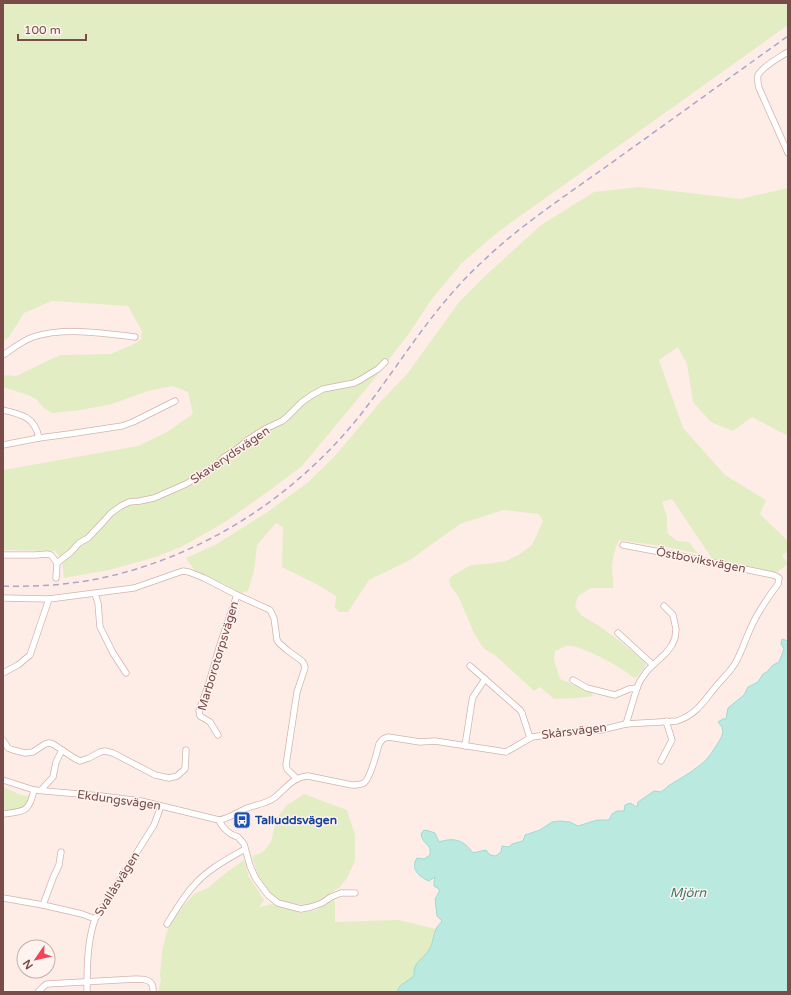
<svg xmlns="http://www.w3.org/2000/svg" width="791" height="995" viewBox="0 0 791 995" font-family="'Varela Round',sans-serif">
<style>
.green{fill:#e2edc4}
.water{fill:#bae9e0;stroke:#9fdbd1}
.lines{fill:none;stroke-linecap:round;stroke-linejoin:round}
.minor-casing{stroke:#d3b3ae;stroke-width:7}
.minor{stroke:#fff;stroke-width:5.5}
.rail{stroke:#aca4c9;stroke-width:1.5;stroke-dasharray:6 4;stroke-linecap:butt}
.labels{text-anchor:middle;stroke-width:3;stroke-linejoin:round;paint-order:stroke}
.street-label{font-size:12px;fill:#794b49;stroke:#fff3ef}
.transit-label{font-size:12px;font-weight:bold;fill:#164399;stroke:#fff3ef;text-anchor:start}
.water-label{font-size:13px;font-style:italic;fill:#39786e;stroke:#fff3ef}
</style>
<rect width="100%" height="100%" fill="#feede7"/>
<g class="green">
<path d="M3,3H788V25L498,232L462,263L431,300L410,332L371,383L302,466L266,493L225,522L183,546L156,557L109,570L64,578L62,559L55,551L3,550V470L138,446L167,432L193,414L188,392L172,386L148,391L112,404L81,410L52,413L44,408L36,399L28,395L3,387V375L16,376L60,355L111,354L136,343L141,339L142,331L128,306L52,301L24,313L9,337L3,341Z"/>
<path d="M639,187L740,199L788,188V436L752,417L733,431L711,422L693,402L687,364L678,347L659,360L683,428L725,475L766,500L760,514L788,541V552L782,555L788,564L777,572H771L713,560L672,499L662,502L667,517V527L668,534L677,541L689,542L698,554C672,547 646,544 619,540C615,549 612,559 612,569C612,575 614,581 613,588H591L578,596L575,606L581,615L599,626L616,638L642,660L646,665L639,675L634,678C624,669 579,643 566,646C563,647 558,650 555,651L554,660L560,679L590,691L593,696L578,698L554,699L540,687L534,691L496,656L483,648L474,633L458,596L450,585L449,579L452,576L471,565L487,564L506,561L520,554L532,545L543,521L539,514L503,510L460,524L410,560L369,580L348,612H339L335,608L336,596L320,586L282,567L283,527L276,523L257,545L254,571L248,591L241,593L224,584L195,571L186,558L215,545L266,513L307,483L334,457L382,400L408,373L459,302L484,277L541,225L594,192Z"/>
<path d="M3,787L21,795L29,796C29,810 14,810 3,812Z"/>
<path d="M304,794L347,810L355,835V861L347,878L340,887L317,902L305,905L290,903L281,901L271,894L260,880L256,869L252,856L263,852L271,842L276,819L286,806Z"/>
<path d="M244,860L249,877L264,900L259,907L272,904L301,913L316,910L328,903L335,900V922L398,920L436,929L432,944L430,950L425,956L417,963L414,976L400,986L397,992H158L161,981L160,975L162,951L167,931L179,911L194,894L208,888L227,872Z"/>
</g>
<path class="water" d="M782,639L788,641V992H397L400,986L414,976C413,961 422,961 429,950C433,944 433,936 436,929C437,926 440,924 442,921L437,916L435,899L439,892V889L434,886V882L435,877L429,881C419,877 410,869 417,858L424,859L430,855C432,843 423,846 421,834L424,830L429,831L435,833L439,842C454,837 464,840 473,853L486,850L490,855L496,856L501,852L502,846L509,847L512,844L523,841L525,835L540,830L552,822L560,821L570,822L578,826L597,820H609L612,814L617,811H624L625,805L630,803L637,807L638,802L654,791L661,792L665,789L668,786L691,772L704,762L711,754L721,738L723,732L722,727L718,722L723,719H726L728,708L744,695L748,687L758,682L763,674L767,672L773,665L779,662L784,649L781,644Z"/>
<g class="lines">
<defs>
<g id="minor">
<path d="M788,52C780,57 763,66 758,75C757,80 758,84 759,88L788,153"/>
<path d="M3,355C12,349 22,341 33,337C62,327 104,333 135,337"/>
<path d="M3,410C21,414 35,417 39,438"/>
<path d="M3,445L39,438L69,434L122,426L133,422L175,401"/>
<path d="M3,555H35L48,554L51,555L57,563L56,578"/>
<path d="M57,563L71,552L79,543L88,538L104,521L111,513L121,506L129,502L140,501L154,498L186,484L218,464L223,458L237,449L249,439L265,429L282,421L287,417L302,402L312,395L323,389L354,383L360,380L378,369L385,362"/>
<path d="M95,594L98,603L100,627L113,653L126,673"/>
<path d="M3,598L49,599"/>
<path d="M618,633L653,665"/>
<path d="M470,666L520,710L522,713L530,738"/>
<path d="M3,673L18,665L30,655L49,599L134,588L177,573L183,571L189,572L204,578L237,595L270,610L274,618L277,640L279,643L287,650L302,661L304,664L305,667L304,671L297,692L286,765L287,769L297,779"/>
<path d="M573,680L587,688L615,695L629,689L637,688"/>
<path d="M626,724L637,688L640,681L647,671L653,665L666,653L672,645L675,638L676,629L673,615L664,606"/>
<path d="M218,735L210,722L200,716L199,711L209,683L219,648L237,595"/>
<path d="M3,740L8,748L13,750L25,753L33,752L45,744L49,743L53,744L74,758L80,761L89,758L100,752L105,751L113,753L155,775L169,778L177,776L185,769L186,750"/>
<path d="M465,746L472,701L473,697L485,679"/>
<path d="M661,761L672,740L666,721"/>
<path d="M3,780L34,790L101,796L141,801L219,820C228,819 236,813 245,809C255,805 266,804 274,798C286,789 292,777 308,776L352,785C356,785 360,785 364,783C370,778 377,752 379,744L383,739L388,737L420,742L435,741L506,752L532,737L560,733L601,730L626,724L677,721C698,714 705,699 718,684C725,676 732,670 737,660C743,648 747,635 753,623C760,609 769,596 778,584L779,578L776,576L773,575L676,555L623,545"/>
<path d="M41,790L53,777L56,762L62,750"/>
<path d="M3,814C24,811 29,813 34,790"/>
<path d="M219,820C222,828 230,835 238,837L244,844L250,866L256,879L268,895L278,903L301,909L311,907L322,903L331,897L341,893H355"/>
<path d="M61,852L59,865L53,878L43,905L82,914L95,919"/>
<path d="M3,898L43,905"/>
<path d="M167,924C176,910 184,895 196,883C210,868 228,859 245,849"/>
<path d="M38,992L44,986L47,984L136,979C146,979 154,980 153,992"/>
<path d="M87,992C87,968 87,942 95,919L154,825L161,806"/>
</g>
</defs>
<use href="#minor" class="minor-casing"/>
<use href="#minor" class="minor"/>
<path class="rail" d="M3,586C34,587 66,585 97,579C200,558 292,499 358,418C399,366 432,308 481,263C519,226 564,197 607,166C667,123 728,79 788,36"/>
</g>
<defs>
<symbol id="bus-square" viewBox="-11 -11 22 22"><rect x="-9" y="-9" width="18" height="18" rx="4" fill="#1a4fb4" stroke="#fff3ef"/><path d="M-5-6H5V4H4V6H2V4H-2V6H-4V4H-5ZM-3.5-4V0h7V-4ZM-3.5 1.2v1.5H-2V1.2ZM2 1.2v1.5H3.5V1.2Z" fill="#fff"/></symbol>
</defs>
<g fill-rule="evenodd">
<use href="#bus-square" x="232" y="810" width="20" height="20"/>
</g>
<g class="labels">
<g class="street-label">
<text transform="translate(230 455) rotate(-34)" y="4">Skaverydsvägen</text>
<text transform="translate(701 560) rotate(11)" y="4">Östboviksvägen</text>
<text transform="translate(218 656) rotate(-73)" y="4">Marborotorpsvägen</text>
<text transform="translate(574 731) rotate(-7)" y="4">Skårsvägen</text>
<text transform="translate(119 800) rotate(8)" y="4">Ekdungsvägen</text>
<text transform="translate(117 884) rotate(-58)" y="4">Svallåsvägen</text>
</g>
<g class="transit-label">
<text x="255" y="824">Talluddsvägen</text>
</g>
<g class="water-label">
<text x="688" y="897">Mjörn</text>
</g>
</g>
<rect width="791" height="995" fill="none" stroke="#794b49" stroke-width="8"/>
<g transform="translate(36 959) rotate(236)"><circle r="19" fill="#fff3ef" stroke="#c9b0ad"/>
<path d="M0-3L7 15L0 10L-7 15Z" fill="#ee4657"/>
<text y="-6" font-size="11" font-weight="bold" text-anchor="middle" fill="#794b49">N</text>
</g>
<path d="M18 34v6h68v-6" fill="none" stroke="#794b49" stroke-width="2"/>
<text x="24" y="34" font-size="12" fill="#794b49" stroke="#fff3ef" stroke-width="3" paint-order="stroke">100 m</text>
</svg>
